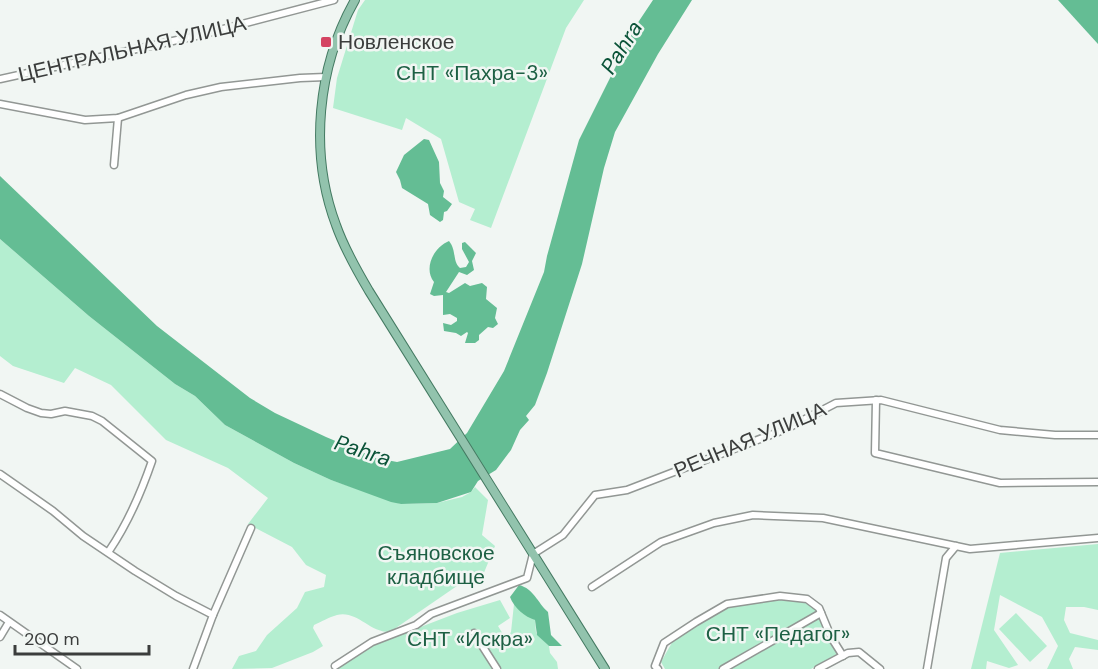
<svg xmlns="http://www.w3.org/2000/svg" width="1098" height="669" viewBox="0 0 1098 669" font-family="'DM Sans',sans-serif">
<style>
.green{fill:#b4eed0}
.water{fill:#64bd94}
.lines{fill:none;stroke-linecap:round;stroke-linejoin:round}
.minor-casing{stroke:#929794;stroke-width:9}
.major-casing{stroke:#447a62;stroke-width:10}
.minor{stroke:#fff;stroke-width:6}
.major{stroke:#92c3ad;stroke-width:8}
.poi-dot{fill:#d44462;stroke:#f1f6f3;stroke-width:2}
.labels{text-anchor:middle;stroke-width:5;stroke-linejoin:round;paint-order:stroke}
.poi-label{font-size:21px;fill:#3b3d3c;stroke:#f1f6f3;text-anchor:start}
.street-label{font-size:21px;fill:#3b3d3c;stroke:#f1f6f3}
.park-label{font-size:21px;fill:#1d6044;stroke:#f1f6f3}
.water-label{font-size:22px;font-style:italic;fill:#0a5338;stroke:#f1f6f3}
</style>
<rect width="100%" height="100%" fill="#f1f6f3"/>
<g class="green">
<path d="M365,0H584L566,28L491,228L470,220L475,209L459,202L441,139L406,118L402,130L333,108L337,78L358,10Z"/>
<path d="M0,239L89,316L175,384L195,396L225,425L294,463L331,480L401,504L437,503L462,497L471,492L475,487L488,500L482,535L495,546L483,575L470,577L390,632C370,633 357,610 337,615C329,617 321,622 314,625L313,628L323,646L313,652L272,668L232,669L239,656L256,651L267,635L297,608L305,592L324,587L326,575L306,565L292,547L248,524L268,498L228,468L166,440L111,385L75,368L64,383L13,366L0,356Z"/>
<path d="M1098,544V610L1084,607H1066L1064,620L1070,633L1098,640V650L1075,647L1069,659L1073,669H1047L1058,646L1042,617L1000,595L994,630L1018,665L1009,668L987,661L986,669H971L1000,553Z"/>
<path d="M779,598L805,600L817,609L837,654L811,669H665L661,662L674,639L728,605Z"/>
<path d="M500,600L510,618L498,626L506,639L511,632L514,604L535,620L536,633L549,646L550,653L557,662L558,669H339V667L371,646L457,613Z"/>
<path d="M1016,613L1047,646L1030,662L999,629Z"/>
</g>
<g class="water">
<path d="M653,0H692L658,54L615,132L604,168L582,264L547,373L535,405L526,416L529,420L520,430L511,450L496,470L478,481L471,492L437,503L401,504L391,502L331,480L294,463L225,425L195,396L175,384L89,316L0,239V176L157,326L250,398L275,413L326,437L376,458L397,462L450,449L467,433L504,371L544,272L547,256L579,140L637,24Z"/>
<path d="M1058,0H1098V44Z"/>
<path d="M424,139L429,140L439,162L440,183L444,191L443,197L452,204L447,211L444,212L443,220L440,222L430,215L428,204L402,188L400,180L396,172L404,155Z"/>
<path d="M449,241C457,251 452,261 460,268L466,267L469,262L462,249V243L465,242L476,253L472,261L474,270L467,275L459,272L446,292L449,293L465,283L470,286L482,283L487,287L486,299L497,308L495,318L498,324L493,328L488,327L479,335V340L475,343H465L468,333L467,332L461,336L456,333L444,331L443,323L451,325L457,321V318L450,314L443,315V295L434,296L430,294L434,282C423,268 434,247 449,241Z"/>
<path d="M519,585C534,589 537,602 548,612L551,635L562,646H549L537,635L535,620C525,617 514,608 510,597Z"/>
</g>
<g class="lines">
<defs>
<g id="minor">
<path d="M0,79L200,35L334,0"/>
<path d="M0,104L85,120L118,118L186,95L221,87L300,78L326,77"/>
<path d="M114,165L118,118"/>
<path d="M0,394L27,408L41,413L51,414L65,411L92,416L102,421L152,461C141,493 128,523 109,551"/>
<path d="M876,400L875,453L1000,483L1098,482"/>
<path d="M0,474L53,511L83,536L135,571L176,596L213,615L193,669"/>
<path d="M592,587L661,542L714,523L753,515L823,518L970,549L1098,538"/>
<path d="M0,615L77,669"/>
<path d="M213,615L251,528"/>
<path d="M474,633L497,669"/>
<path d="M0,637L9,622"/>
<path d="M335,666L372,642L416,625L431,614L527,578L533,554L563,535L595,495L627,490L786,429L836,403L881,400L1000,430L1055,435H1098"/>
<path d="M658,669L655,666L664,643L696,622L727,604L780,596L807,599L819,608L831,637L843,656"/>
<path d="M723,669L821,613"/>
<path d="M818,669L848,653L859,652L880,669"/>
<path d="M927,669L946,558L956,546"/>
</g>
<path id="major" d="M355,0C317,67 309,153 336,225C344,248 356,269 369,291L605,669"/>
</defs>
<use href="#minor" class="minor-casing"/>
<use href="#major" class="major-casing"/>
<use href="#minor" class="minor"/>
<use href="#major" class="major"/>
</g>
<rect class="poi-dot" x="320" y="36" width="12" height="12" rx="3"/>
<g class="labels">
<g class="poi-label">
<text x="338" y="49">Новленское</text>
</g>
<g class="street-label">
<text transform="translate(132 49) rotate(-13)" y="7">ЦЕНТРАЛЬНАЯ УЛИЦА</text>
<text transform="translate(750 440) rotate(-23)" y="7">РЕЧНАЯ УЛИЦА</text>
</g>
<g class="park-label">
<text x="472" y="80">СНТ «Пахра-3»</text>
<text x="436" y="560">Съяновское<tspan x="436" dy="24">кладбище</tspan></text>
<text x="778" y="641">СНТ «Педагог»</text>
<text x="470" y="646">СНТ «Искра»</text>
</g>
<g class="water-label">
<text transform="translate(621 47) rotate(-58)" y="8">Pahra</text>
<text transform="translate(363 450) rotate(18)" y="8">Pahra</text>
</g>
</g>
<path d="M15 645v9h134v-9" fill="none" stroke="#3b3d3c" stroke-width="3"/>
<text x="24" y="645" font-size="18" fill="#3b3d3c" stroke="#f1f6f3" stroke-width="4.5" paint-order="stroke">200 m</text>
</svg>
